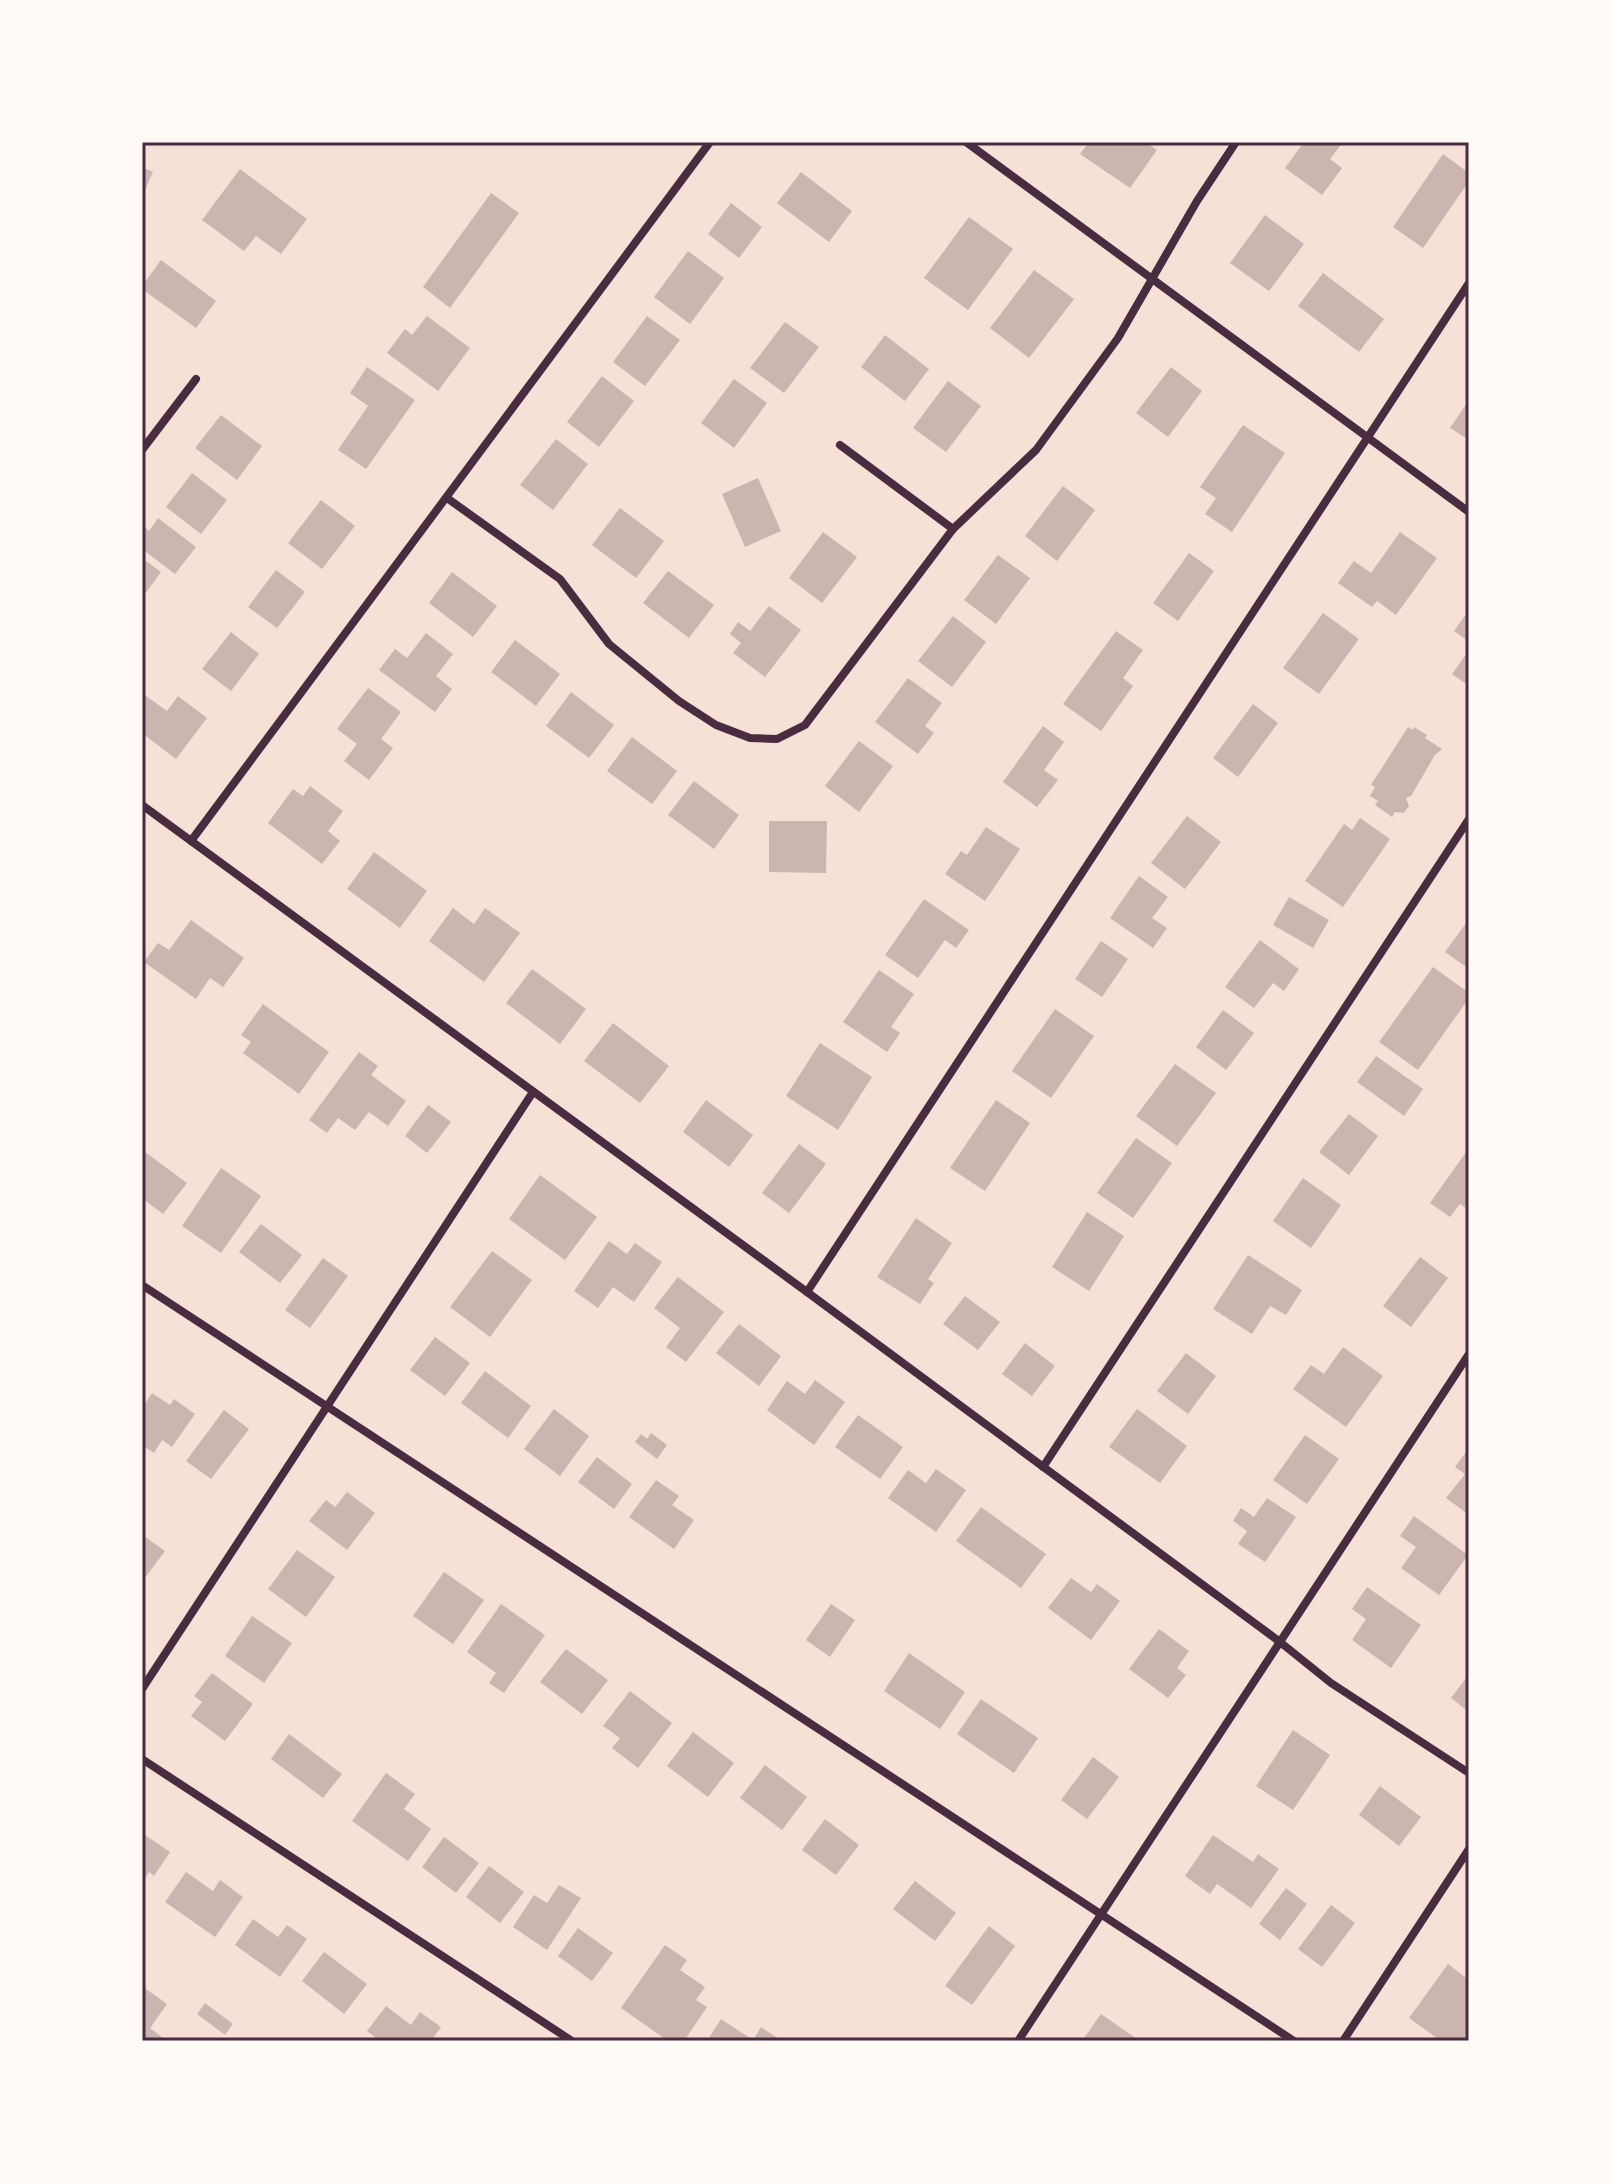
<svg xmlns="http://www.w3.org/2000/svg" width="1611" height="2183" viewBox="0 0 1611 2183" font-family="Commissioner,sans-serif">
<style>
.building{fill:#ccb4b1}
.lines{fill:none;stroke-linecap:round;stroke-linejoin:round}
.minor{stroke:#4a2c40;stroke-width:8}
.neatline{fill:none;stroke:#4a2c40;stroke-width:3}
</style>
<rect width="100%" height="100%" fill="#f7e1d7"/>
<g class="building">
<path d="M1089,142H1145L1157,150L1130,188L1080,154Z"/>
<path d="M1304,142H1343L1330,159L1342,168L1322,195L1285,168Z"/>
<path d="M1443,154L1469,173V181L1423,248L1393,227Z"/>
<path d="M142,167L153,172L142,197Z"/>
<path d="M240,169L307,219L281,254L256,236L244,251L202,220Z"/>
<path d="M801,172L852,211L829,242L777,203Z"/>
<path d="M491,193L519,213L450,308L423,287Z"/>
<path d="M731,203L762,227L739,258L708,234Z"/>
<path d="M1265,215L1304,244L1269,291L1230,263Z"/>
<path d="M969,217L1013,249L968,310L924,278Z"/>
<path d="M688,251L724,278L690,324L654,297Z"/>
<path d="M161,260L216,301L196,328L142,289V286Z"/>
<path d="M1034,270L1074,299L1029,358L990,328Z"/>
<path d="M1323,273L1384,319L1359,352L1298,306Z"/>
<path d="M427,316L470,348L438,391L387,353L405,329L412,335Z"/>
<path d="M647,316L680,340L645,386L613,362Z"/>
<path d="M785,322L819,347L784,393L750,368Z"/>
<path d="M885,335L929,369L905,401L861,367Z"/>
<path d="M367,367L415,400L366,469L338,450L368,406L350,393Z"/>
<path d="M1171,367L1202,391L1168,437L1136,413Z"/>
<path d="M602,376L634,401L599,447L567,422Z"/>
<path d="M734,379L767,403L734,448L701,423Z"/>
<path d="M948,381L981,406L946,452L913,428Z"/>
<path d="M1469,400V440L1450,428Z"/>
<path d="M221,415L262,446L237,480L195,448Z"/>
<path d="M1243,425L1285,453L1232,532L1205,514L1216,498L1200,487Z"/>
<path d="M556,439L588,464L553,510L520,485Z"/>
<path d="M192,473L227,500L201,534L166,507Z"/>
<path d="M758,478L781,531L745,547L722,494Z"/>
<path d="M1063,486L1095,510L1057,561L1025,536Z"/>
<path d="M321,500L355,526L322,569L288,543Z"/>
<path d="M620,508L664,541L636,578L592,545Z"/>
<path d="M158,518L196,547L175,574L142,549V525L149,531Z"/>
<path d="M823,532L857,557L822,603L789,578Z"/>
<path d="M1400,532L1437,558L1396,615L1377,601L1372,607L1338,583L1354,561L1371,573Z"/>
<path d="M1189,553L1214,571L1178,621L1153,603Z"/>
<path d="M998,555L1030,578L996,624L964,600Z"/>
<path d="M142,558L161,572L142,598Z"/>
<path d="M276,570L305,592L277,628L248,607Z"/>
<path d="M668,571L714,605L689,638L643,603Z"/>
<path d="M452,572L497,606L473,637L429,603Z"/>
<path d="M769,606L801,630L765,677L733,653L741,643L730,634L738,622L750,631Z"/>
<path d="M1469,610V642L1454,631Z"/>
<path d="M1323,613L1359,639L1319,694L1283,668Z"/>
<path d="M953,616L986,642L952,687L918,661Z"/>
<path d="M1116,631L1143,650L1123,678L1133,686L1101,731L1063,704Z"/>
<path d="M231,632L259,654L231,691L202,669Z"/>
<path d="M426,633L453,654L436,676L452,689L435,712L379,670L395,649L407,658Z"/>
<path d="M515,640L560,674L536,706L491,672Z"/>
<path d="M1469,650V686L1452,674Z"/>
<path d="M908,678L942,703L925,726L934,733L918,754L875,722Z"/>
<path d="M368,688L401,712L381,739L393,748L369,780L344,761L357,744L337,729Z"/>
<path d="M571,692L614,725L589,758L546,726Z"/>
<path d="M142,693L167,711L178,696L207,718L176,759L142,733Z"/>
<path d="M1253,704L1278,723L1238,777L1213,758Z"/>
<path d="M1043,726L1064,742L1044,770L1058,780L1037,807L1003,782Z"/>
<path d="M1408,727L1413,730L1414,727L1427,735L1425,738L1442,749L1435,755L1411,796L1406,798L1409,806L1404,813L1395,812L1392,817L1375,805L1378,801L1370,796L1375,787L1371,785Z"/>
<path d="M632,737L677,771L652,804L607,771Z"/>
<path d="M859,741L893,766L859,812L825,786Z"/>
<path d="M694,781L739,815L714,849L668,815Z"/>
<path d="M310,786L343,811L328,831L340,841L322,864L268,823L293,789L303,796Z"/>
<path d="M1187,816L1221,842L1185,889L1151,863Z"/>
<path d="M1360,818L1390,839L1343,907L1305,881L1344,824L1352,830Z"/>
<path d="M769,821H827L826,873L769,872Z"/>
<path d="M986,827L1020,849L985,901L945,874L961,851L967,855Z"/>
<path d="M374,852L427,891L400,928L347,889Z"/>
<path d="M1139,876L1168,897L1152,918L1167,928L1153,948L1110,918Z"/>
<path d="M1289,897L1329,920L1313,948L1273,925Z"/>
<path d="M924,899L969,930L956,948L945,940L918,978L885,955Z"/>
<path d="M453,908L474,924L485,908L520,933L484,982L429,941Z"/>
<path d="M1469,919V969L1445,952Z"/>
<path d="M191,920L244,958L223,987L210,978L196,999L144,962L158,943L169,950Z"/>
<path d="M1260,940L1299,969L1284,991L1273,983L1254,1008L1225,987Z"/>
<path d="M1101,941L1128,959L1102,997L1075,979Z"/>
<path d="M1433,967L1469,993V998L1418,1070L1379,1042Z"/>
<path d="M532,969L586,1009L560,1044L506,1003Z"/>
<path d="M879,970L914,994L891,1027L900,1033L887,1052L843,1022Z"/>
<path d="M263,1004L329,1052L299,1094L243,1053L251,1042L241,1035Z"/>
<path d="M1055,1009L1094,1036L1051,1098L1012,1071Z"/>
<path d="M1223,1010L1254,1033L1226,1070L1196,1047Z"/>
<path d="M613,1023L669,1066L640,1103L584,1061Z"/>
<path d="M820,1043L872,1077L838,1130L786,1096Z"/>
<path d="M359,1052L378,1066L371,1075L406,1101L388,1126L369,1112L355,1130L338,1118L327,1133L309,1120Z"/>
<path d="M1376,1056L1423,1089L1404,1116L1357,1082Z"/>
<path d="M1175,1064L1216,1093L1177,1146L1136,1116Z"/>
<path d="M706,1100L753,1135L729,1167L683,1132Z"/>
<path d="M996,1100L1030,1123L985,1191L950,1168Z"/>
<path d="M428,1105L451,1122L427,1153L405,1136Z"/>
<path d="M1349,1114L1378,1136L1349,1175L1319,1152Z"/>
<path d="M1136,1138L1172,1163L1133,1218L1097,1193Z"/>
<path d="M799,1144L826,1164L789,1213L762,1193Z"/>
<path d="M145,1152L187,1183L163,1214L142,1198V1155Z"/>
<path d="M1466,1152L1469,1154V1210L1460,1204L1450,1217L1430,1203Z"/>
<path d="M221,1168L261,1196L221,1253L182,1226Z"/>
<path d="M540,1175L597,1217L565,1260L509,1219Z"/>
<path d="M1303,1178L1341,1205L1311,1248L1273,1221Z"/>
<path d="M1087,1212L1124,1236L1089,1291L1052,1267Z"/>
<path d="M916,1218L952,1243L928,1279L934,1283L920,1304L877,1277Z"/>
<path d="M261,1224L302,1255L280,1283L239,1252Z"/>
<path d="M609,1241L627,1254L635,1243L662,1262L634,1302L613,1287L598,1308L574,1291Z"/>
<path d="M492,1251L532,1280L490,1337L450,1307Z"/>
<path d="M1248,1255L1302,1290L1286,1315L1270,1306L1252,1334L1213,1309Z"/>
<path d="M1420,1257L1448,1278L1411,1327L1383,1306Z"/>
<path d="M323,1258L348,1276L310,1328L285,1310Z"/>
<path d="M678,1277L724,1312L686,1362L666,1347L680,1328L654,1308Z"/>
<path d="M965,1296L1000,1322L978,1350L943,1324Z"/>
<path d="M739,1324L781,1356L759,1386L716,1353Z"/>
<path d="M435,1337L470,1363L445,1396L410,1370Z"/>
<path d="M1025,1343L1055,1366L1032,1396L1002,1374Z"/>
<path d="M1343,1347L1383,1376L1346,1427L1293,1389L1311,1365L1324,1374Z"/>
<path d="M1186,1353L1216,1376L1188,1414L1157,1391Z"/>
<path d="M485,1371L531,1406L508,1438L461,1403Z"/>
<path d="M815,1380L845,1402L814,1445L767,1410L787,1381L805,1394Z"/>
<path d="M152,1393L170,1405L174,1399L195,1414L172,1447L162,1440L154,1453L142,1445V1408Z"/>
<path d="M554,1409L589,1436L560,1476L524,1449Z"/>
<path d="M1137,1409L1187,1446L1160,1483L1109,1447Z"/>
<path d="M224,1410L249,1429L211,1479L186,1461Z"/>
<path d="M858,1415L903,1447L880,1479L835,1447Z"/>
<path d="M651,1433L667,1445L657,1459L635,1442L641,1434L647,1439Z"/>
<path d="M1305,1435L1339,1459L1307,1504L1273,1480Z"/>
<path d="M1466,1452L1469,1455V1515L1446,1498L1465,1474L1455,1467Z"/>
<path d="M597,1457L632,1484L614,1509L578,1482Z"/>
<path d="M936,1469L966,1490L936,1532L888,1498L908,1470L926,1483Z"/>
<path d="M656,1480L679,1496L672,1505L694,1520L674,1549L629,1517Z"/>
<path d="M347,1492L375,1513L347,1550L309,1521L326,1500L335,1507Z"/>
<path d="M1267,1498L1296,1517L1265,1562L1238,1544L1247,1531L1233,1521L1241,1508L1254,1517Z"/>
<path d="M981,1507L1046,1554L1021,1588L956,1541Z"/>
<path d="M1414,1516L1468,1555L1439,1595L1401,1568L1416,1547L1400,1536Z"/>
<path d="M144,1536L165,1551L142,1582V1538Z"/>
<path d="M297,1550L335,1577L306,1617L268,1589Z"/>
<path d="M444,1572L484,1600L453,1644L413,1616Z"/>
<path d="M1071,1578L1091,1592L1097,1584L1120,1601L1091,1640L1048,1608Z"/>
<path d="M1367,1587L1421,1625L1391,1668L1352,1640L1366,1619L1352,1609Z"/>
<path d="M501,1604L545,1635L504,1693L489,1683L496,1673L467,1652Z"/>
<path d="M831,1604L855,1620L830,1657L806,1640Z"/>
<path d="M252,1616L292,1643L264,1683L225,1656Z"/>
<path d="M1159,1629L1189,1651L1177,1668L1186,1675L1168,1698L1129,1669Z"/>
<path d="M566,1649L608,1680L582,1714L540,1682Z"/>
<path d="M909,1653L965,1692L940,1729L884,1691Z"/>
<path d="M212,1673L253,1704L225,1741L191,1716L202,1702L194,1696Z"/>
<path d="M1469,1674V1712L1451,1698Z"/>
<path d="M630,1691L672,1723L638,1768L612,1748L620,1738L603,1726Z"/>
<path d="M981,1699L1038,1738L1014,1773L957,1734Z"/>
<path d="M1293,1730L1330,1755L1293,1810L1256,1786Z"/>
<path d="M693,1732L734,1763L708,1797L667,1766Z"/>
<path d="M289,1734L342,1774L323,1798L271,1759Z"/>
<path d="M1093,1757L1119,1777L1087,1819L1061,1800Z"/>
<path d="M765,1765L807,1797L782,1830L740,1798Z"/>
<path d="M386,1773L415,1794L404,1809L431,1829L408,1861L352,1821Z"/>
<path d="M1380,1786L1421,1817L1399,1846L1359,1815Z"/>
<path d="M825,1819L859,1845L836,1875L802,1850Z"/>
<path d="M142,1833L170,1852L154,1876L149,1872L142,1882Z"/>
<path d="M1213,1835L1253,1862L1258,1854L1279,1869L1251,1908L1217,1884L1210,1894L1185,1876Z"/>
<path d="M444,1837L479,1863L456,1893L422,1867Z"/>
<path d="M489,1866L524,1892L500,1923L466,1897Z"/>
<path d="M186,1872L213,1891L220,1880L243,1897L215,1937L165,1902Z"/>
<path d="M915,1881L956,1913L935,1941L893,1909Z"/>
<path d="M559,1885L581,1898L547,1950L513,1927L534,1895L547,1903Z"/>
<path d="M1286,1888L1307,1904L1280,1940L1259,1924Z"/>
<path d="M1331,1905L1355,1923L1322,1967L1298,1949Z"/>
<path d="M253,1919L278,1937L287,1925L307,1939L280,1977L235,1945Z"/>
<path d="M989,1926L1015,1946L972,2005L945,1986Z"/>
<path d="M578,1928L613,1953L592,1981L558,1956Z"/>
<path d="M665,1945L687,1960L680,1970L705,1987L696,2000L707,2007L684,2041H668L621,2008Z"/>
<path d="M324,1952L367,1984L344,2014L302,1981Z"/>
<path d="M1448,1964L1469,1980V2041H1441L1409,2018Z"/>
<path d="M142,1986L167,2004L150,2028L163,2038L162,2041H142Z"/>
<path d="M205,2003L233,2024L225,2035L197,2014Z"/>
<path d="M386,2006L411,2025L420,2012L441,2027L431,2041H380L367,2031Z"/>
<path d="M1101,2014L1137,2039L1136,2041H1082Z"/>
<path d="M721,2019L753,2040L761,2027L782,2041H707Z"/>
</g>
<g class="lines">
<g class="minor">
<path d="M966,142L1469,512"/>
<path d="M840,445L953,529"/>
<path d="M142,450L196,379"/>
<path d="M447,498L560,579L609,644L679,701L716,725L750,738L777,739L805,725L953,529L1036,450L1118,338L1197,201L1236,142"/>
<path d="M142,805L807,1292L1280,1642L1331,1683L1469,1773"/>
<path d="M191,841L710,142"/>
<path d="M142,1285L1294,2041"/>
<path d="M807,1292L1469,283"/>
<path d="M1043,1467L1469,819"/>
<path d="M142,1689L533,1092"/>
<path d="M142,1759L572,2041"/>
<path d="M1018,2041L1469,1354"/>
<path d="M1343,2041L1469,1849"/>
</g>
</g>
<rect width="1611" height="2183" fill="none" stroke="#fffaf5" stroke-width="288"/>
<rect x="144" y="144" width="1323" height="1895" class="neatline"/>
</svg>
